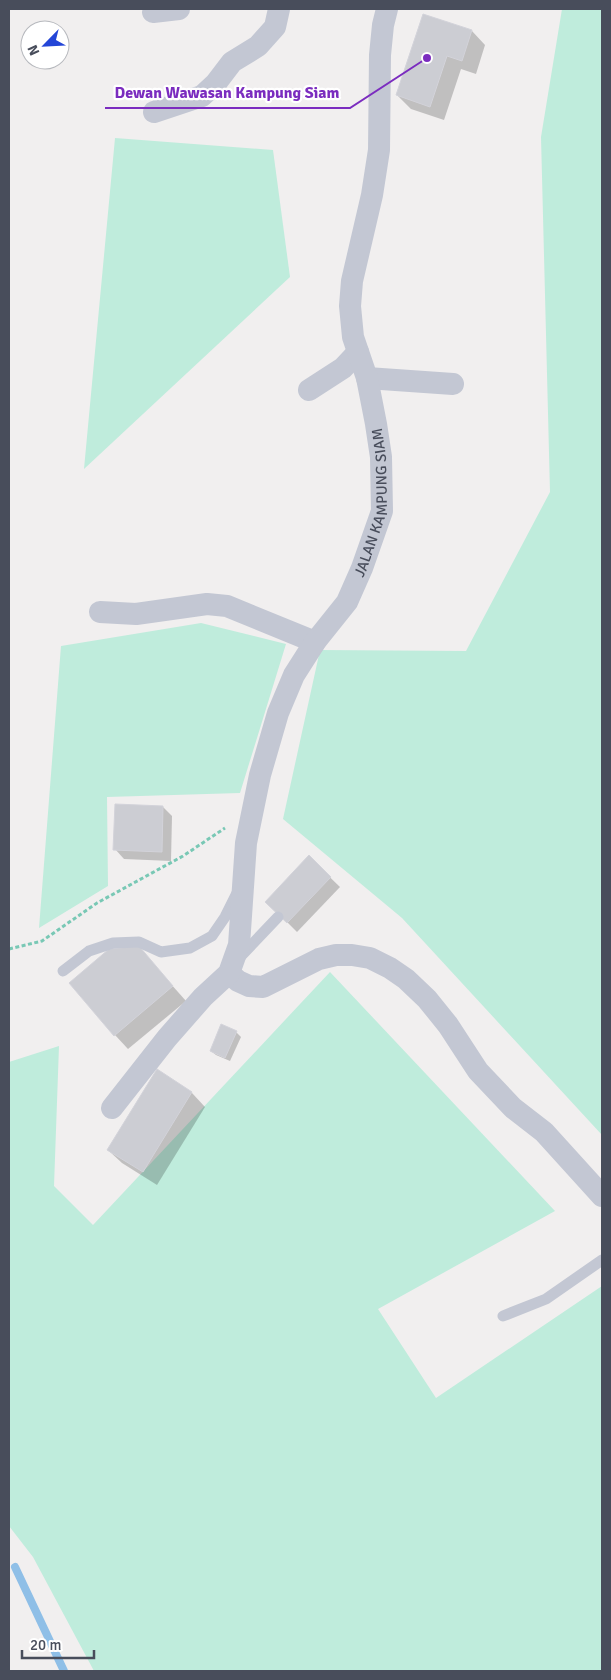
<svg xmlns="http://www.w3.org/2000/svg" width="611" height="1680" viewBox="0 0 611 1680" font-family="Signika,sans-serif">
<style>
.green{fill:#bfecdc}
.shadow{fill:#0003}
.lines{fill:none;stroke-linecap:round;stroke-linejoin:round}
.stream{stroke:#8fbfe7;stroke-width:8}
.building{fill:#cccdd3;stroke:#d3d3da}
.path{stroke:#79c8b5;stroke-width:3;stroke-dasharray:4 2.5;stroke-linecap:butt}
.service{stroke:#c3c7d3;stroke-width:11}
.minor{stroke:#c3c7d3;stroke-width:22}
.labels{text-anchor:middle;stroke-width:4.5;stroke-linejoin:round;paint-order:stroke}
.street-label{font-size:15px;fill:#484d5b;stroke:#fff}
.leader{fill:none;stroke:#7b2cbf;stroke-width:2}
.callout-dot{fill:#7b2cbf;stroke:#fff;stroke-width:2}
.callout-label{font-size:16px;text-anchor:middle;font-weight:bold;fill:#7b2cbf;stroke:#fff;stroke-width:4.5;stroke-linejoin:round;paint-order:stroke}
</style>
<rect width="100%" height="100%" fill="#f1efef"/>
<g class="green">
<path d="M562,9H602V1135L402,918L283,819L320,650L466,651L550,492L541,137Z"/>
<path d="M115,138L273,150L290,277L84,469Z"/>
<path d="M201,623L286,644L240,793L107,797L108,886L39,928L61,646Z"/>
<path d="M330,972L555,1211L378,1309L436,1398L602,1286V1671H94L33,1557L9,1526V1062L59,1046L54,1186L93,1225Z"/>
</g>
<g class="shadow">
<path d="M472,31L485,45L476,74L461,69L444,120L411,109L397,95Z"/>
<path d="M163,807L172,816L171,861L124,859L115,849Z"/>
<path d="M309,857L340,887L297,932L267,902Z"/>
<path d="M138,947L186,1001L128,1049L115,1035Z"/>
<path d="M236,1032L241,1037L230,1061L216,1055L211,1051Z"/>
<path d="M157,1071L192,1093L205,1107L157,1185L122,1163L108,1150Z"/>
</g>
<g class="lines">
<path class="stream" d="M15,1567L64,1671"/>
</g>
<g class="building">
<path d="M423,14L472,30L462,61L447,56L430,107L396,95Z"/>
<path d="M115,804L163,806L162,852L113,850Z"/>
<path d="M309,855L331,877L287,923L265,902Z"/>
<path d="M139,946L173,986L114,1036L69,983L109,949Z"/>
<path d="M221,1024L237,1031L225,1058L210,1051Z"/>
<path d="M157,1069L192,1092L143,1172L107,1150Z"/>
</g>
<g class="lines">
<path class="path" d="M9,949L42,941L97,903L183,856L225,828"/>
<g class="service">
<path d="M241,956L278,917"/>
<path d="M63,971L89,951L113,943L139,942L161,952L190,948L212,936L225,917L237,893"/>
<path d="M503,1316L546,1299L602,1260"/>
</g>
<g class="minor">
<path d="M153,12L179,9"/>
<path d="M154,112L202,96L216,83L232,62L258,46L275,27L279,9"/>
<path d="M367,378L453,384"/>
<path d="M309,390L343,368L358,352"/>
<path d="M100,612L136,614L207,604L227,606L315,642"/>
<path d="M229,973L238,981L249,986L263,987L319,959L336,955H352L370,958L390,968L406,979L427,999L448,1025L478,1071L513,1108L544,1132L602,1196"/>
<path id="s1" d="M112,1108L167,1038L203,997L229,973L239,945L246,843L260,775L278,713L294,675L315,642L347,602L362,568L382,511L381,457L376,424L367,378L353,337L350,306L352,281L372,195L379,150L380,55L383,25L387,9"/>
</g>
</g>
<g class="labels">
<g class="street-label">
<text dy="5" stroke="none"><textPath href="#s1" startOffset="681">JALAN KAMPUNG SIAM</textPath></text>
</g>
</g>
<path class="leader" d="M427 58L350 108H105"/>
<circle class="callout-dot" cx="427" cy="58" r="5"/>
<g class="callout-label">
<text x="227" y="98">Dewan Wawasan Kampung Siam</text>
</g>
<rect width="611" height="1680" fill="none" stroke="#484d5b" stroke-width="20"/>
<g transform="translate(45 45) rotate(246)"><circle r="24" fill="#ffffff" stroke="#b6b8bd"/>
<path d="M0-4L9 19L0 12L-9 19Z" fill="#2345d7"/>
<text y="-8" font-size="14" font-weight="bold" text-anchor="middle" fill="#484d5b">N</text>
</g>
<path d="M22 1650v8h72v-8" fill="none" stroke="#484d5b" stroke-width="2.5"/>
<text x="30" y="1650" font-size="15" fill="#484d5b" stroke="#ffffff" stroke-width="4" paint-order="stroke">20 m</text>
</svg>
